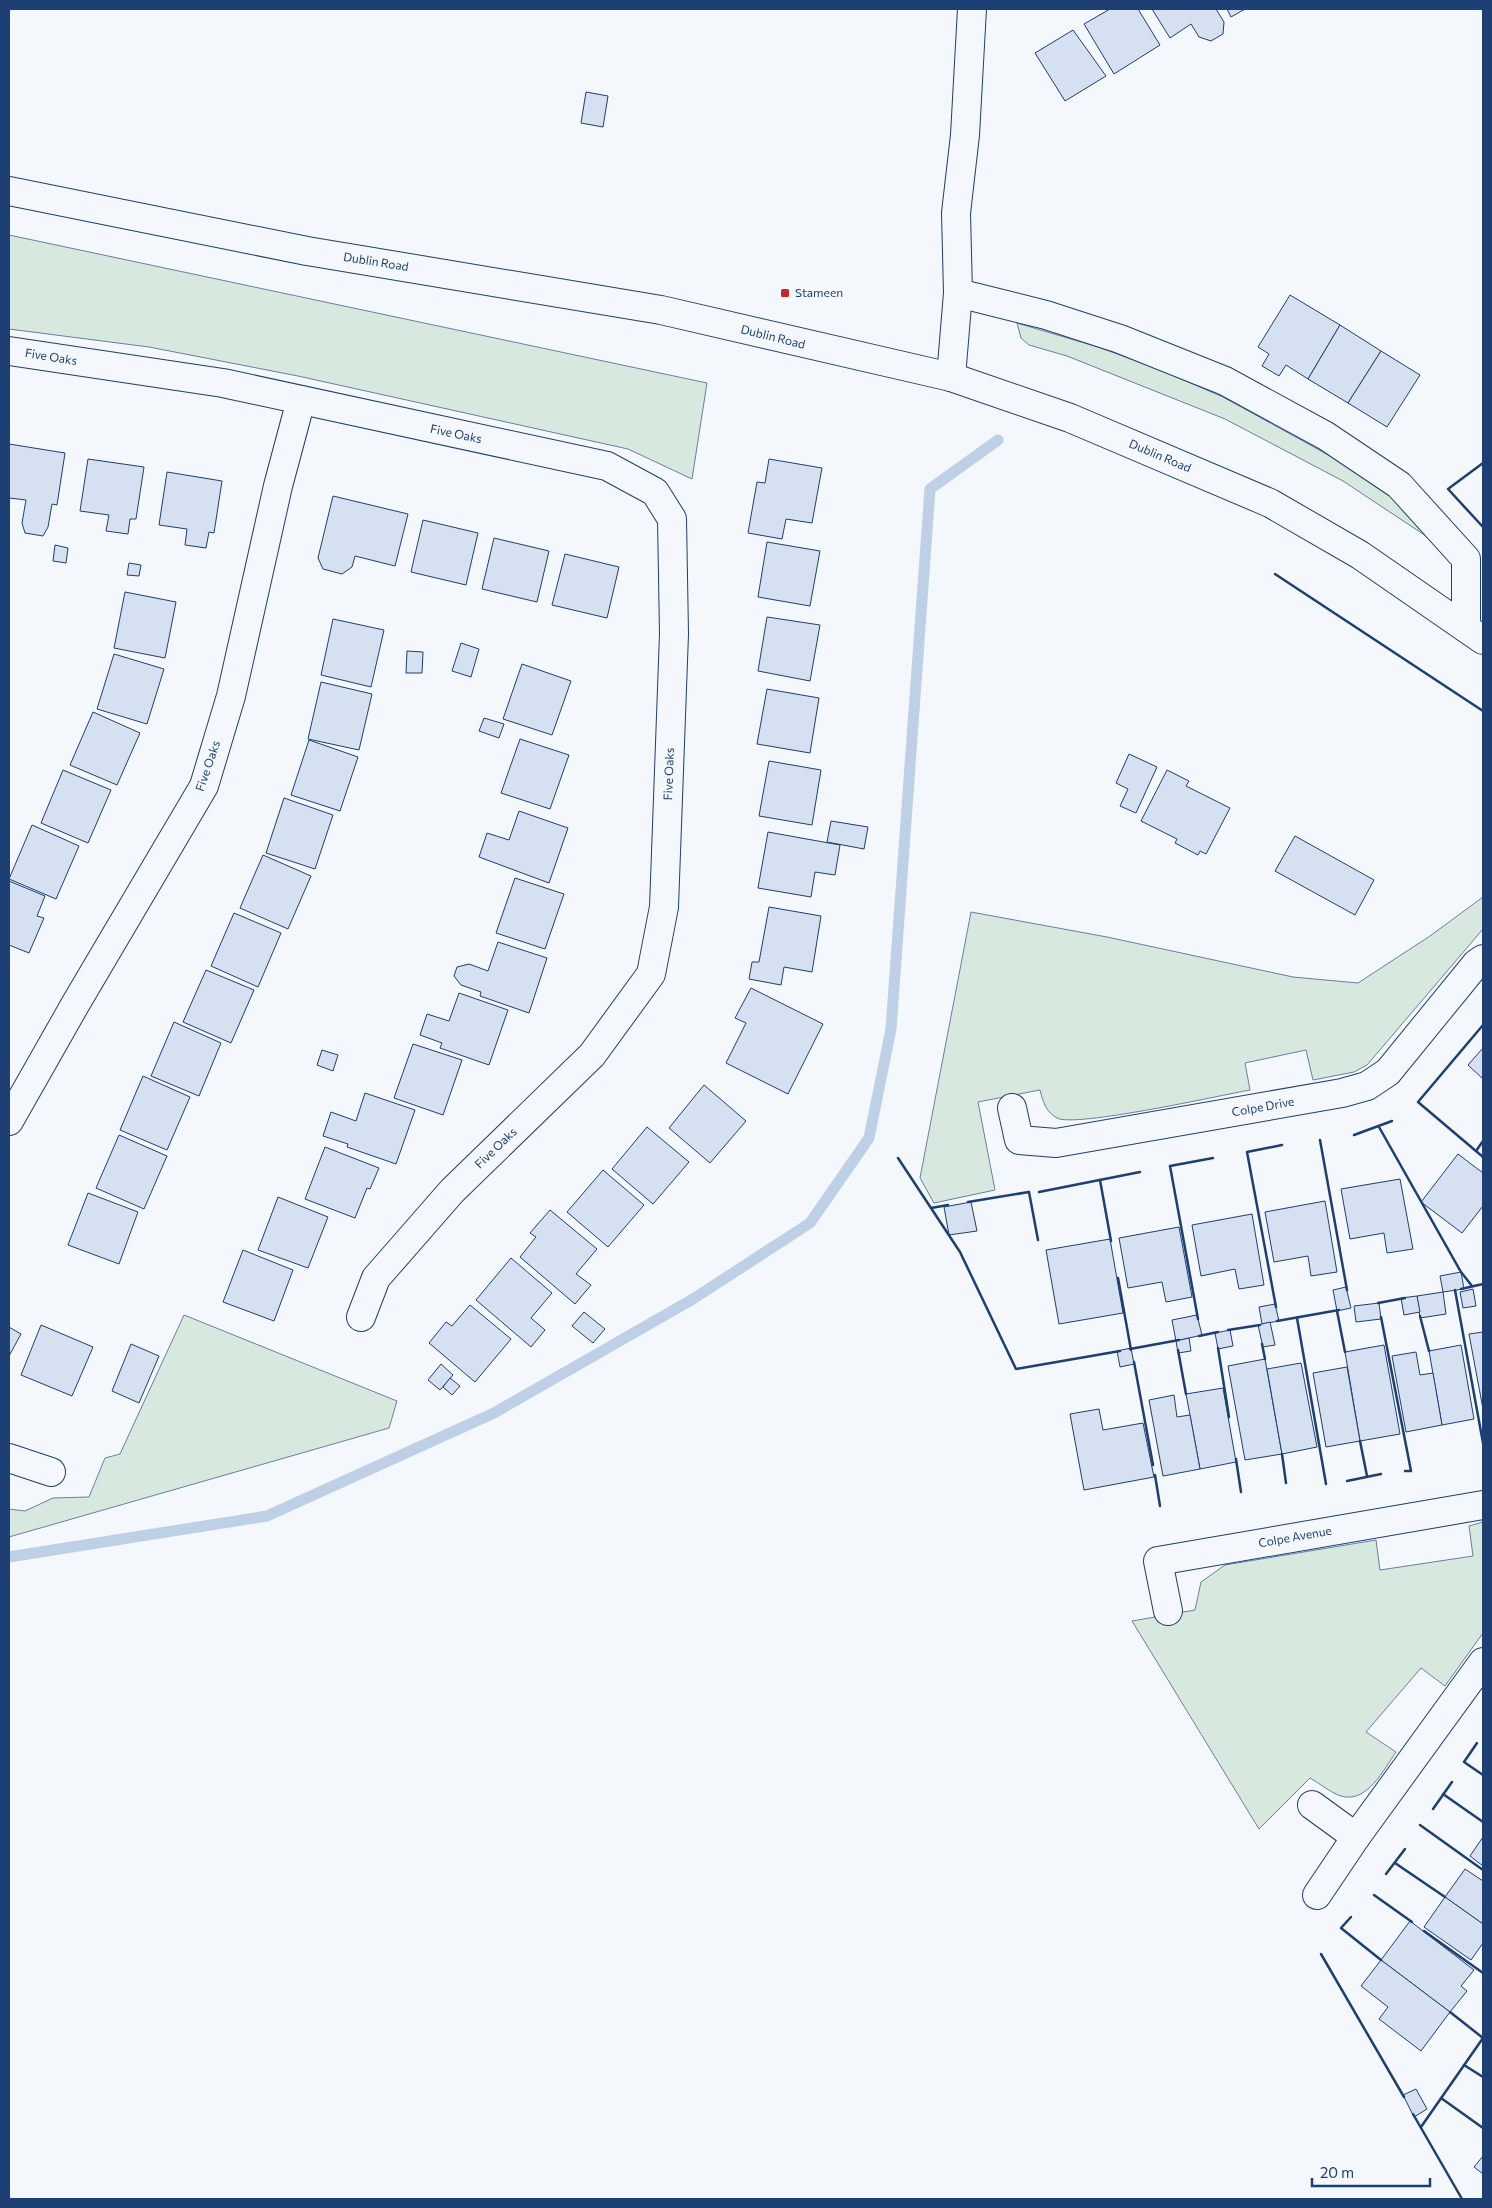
<svg xmlns="http://www.w3.org/2000/svg" width="1492" height="2208" viewBox="0 0 1492 2208" font-family="Commissioner,sans-serif">
<style>
.green{fill:#d7e8df;stroke:#687fa3}
.lines{fill:none;stroke-linecap:round;stroke-linejoin:round}
.stream{stroke:#bed0e5;stroke-width:11}
.building{fill:#d5e0f0;stroke:#1d3f73}
.minor-casing{stroke:#1d3f73;stroke-width:30}
.secondary-casing{stroke:#1d3f73;stroke-width:30}
.minor{stroke:#f4f7fb;stroke-width:28}
.secondary{stroke:#f4f7fb;stroke-width:28}
.wall{stroke:#1d3f73;stroke-width:2.5}
.poi-dot{fill:#c62828;stroke:#f4f7fb;stroke-width:2}
.labels{text-anchor:middle;stroke-width:4;stroke-linejoin:round;paint-order:stroke}
.street-label{font-size:12px;fill:#1d3f73;stroke:#f4f7fb}
.poi-label{font-size:12px;fill:#1d3f73;stroke:#f4f7fb;text-anchor:start}
</style>
<rect width="100%" height="100%" fill="#f4f7fb"/>
<g class="green">
<path d="M9,235L707,383L692,479L628,449L298,376L149,347L9,329Z"/>
<path d="M1017,323L1098,347L1156,368L1223,397L1332,457L1381,488L1416,515L1432,540L1343,481L1225,419L1067,356L1029,345L1021,338Z"/>
<path d="M1483,897V929L1367,1065L1354,1072L1313,1080L1306,1050L1245,1063L1250,1090C1222,1095 1074,1128 1057,1118C1046,1112 1043,1102 1040,1090L978,1102L995,1190L934,1203L920,1178L971,912L1107,937L1293,977L1358,983L1430,936Z"/>
<path d="M184,1315L397,1401L389,1428L9,1537V1509L25,1511L53,1498L89,1497L105,1458L120,1454Z"/>
<path d="M1483,1522V1633L1445,1686L1421,1668L1366,1732L1396,1752C1384,1769 1367,1804 1341,1796C1331,1793 1319,1783 1310,1778L1259,1829L1132,1621L1195,1610L1201,1582L1225,1565L1376,1540L1380,1570L1473,1556L1469,1526Z"/>
</g>
<g class="lines">
<path class="stream" d="M9,1557L267,1516L494,1413L693,1299L810,1223L869,1138L891,1029L930,489L998,440"/>
</g>
<g class="building">
<path d="M1110,9H1138L1160,45L1114,74L1084,24Z"/>
<path d="M1152,9H1216L1224,22L1223,34L1211,41L1199,37L1191,24L1170,38Z"/>
<path d="M1227,9H1245L1231,17Z"/>
<path d="M1073,30L1106,76L1065,101L1035,53Z"/>
<path d="M586,92L608,96L603,127L581,123Z"/>
<path d="M1290,295L1340,325L1308,379L1286,365L1279,376L1262,366L1269,354L1258,347Z"/>
<path d="M1340,325L1381,351L1348,403L1308,379Z"/>
<path d="M1381,351L1420,375L1387,427L1348,403Z"/>
<path d="M9,444L65,453L57,505L52,504L48,527L43,536L25,533L22,523L26,500L9,498Z"/>
<path d="M88,459L144,467L136,519H130L128,534L106,531L109,515L80,511Z"/>
<path d="M769,459L822,468L812,523L786,519L782,539L748,533L757,482L765,483Z"/>
<path d="M167,472L222,481L214,533L209,532L206,548L185,545L187,529L159,525Z"/>
<path d="M333,496L408,514L395,566L355,556L352,567L342,574L323,569L318,558Z"/>
<path d="M423,520L478,533L466,585L411,572Z"/>
<path d="M494,538L549,551L537,602L482,589Z"/>
<path d="M767,542L820,551L810,606L758,597Z"/>
<path d="M55,545L68,548L66,563L53,561Z"/>
<path d="M565,554L619,567L607,618L552,605Z"/>
<path d="M129,563L141,565L139,576L127,575Z"/>
<path d="M125,592L176,602L165,658L114,648Z"/>
<path d="M767,617L820,625L810,681L758,671Z"/>
<path d="M333,619L384,630L371,687L321,675Z"/>
<path d="M461,643L479,649L471,677L452,671Z"/>
<path d="M407,651L423,652L422,673H406Z"/>
<path d="M114,654L164,669L147,724L97,709Z"/>
<path d="M522,664L571,681L552,735L503,719Z"/>
<path d="M321,682L372,694L359,750L308,739Z"/>
<path d="M767,689L819,698L810,753L757,744Z"/>
<path d="M93,712L140,733L117,785L70,765Z"/>
<path d="M484,718L504,724L499,738L479,731Z"/>
<path d="M520,739L569,755L550,809L501,793Z"/>
<path d="M309,740L358,757L340,811L291,795Z"/>
<path d="M1129,754L1157,767L1136,813L1120,806L1128,789L1116,783Z"/>
<path d="M769,761L821,770L812,825L759,816Z"/>
<path d="M63,770L111,790L88,843L41,823Z"/>
<path d="M1167,770L1189,781L1186,786L1230,808L1206,854L1200,851L1198,855L1175,843L1177,839L1141,821Z"/>
<path d="M284,798L333,815L315,869L266,853Z"/>
<path d="M519,811L568,828L549,883L479,857L487,833L509,840Z"/>
<path d="M831,821L868,827L864,849L827,842Z"/>
<path d="M32,825L79,846L56,899L9,879Z"/>
<path d="M768,832L840,845L835,875L815,872L811,897L758,888Z"/>
<path d="M1295,836L1374,880L1355,915L1275,871Z"/>
<path d="M263,855L311,876L288,929L240,908Z"/>
<path d="M515,878L564,894L545,949L496,933Z"/>
<path d="M9,881L45,896L37,916L44,918L29,953L9,945Z"/>
<path d="M769,907L821,916L812,972L784,967L781,985L749,979L752,962H759Z"/>
<path d="M234,913L281,933L258,987L211,966Z"/>
<path d="M498,942L547,958L529,1013L480,996L481,992L461,985L454,976L457,967L469,964L488,971Z"/>
<path d="M206,970L254,990L231,1043L183,1022Z"/>
<path d="M751,988L823,1024L788,1094L726,1063L746,1023L735,1018Z"/>
<path d="M459,993L508,1010L489,1065L440,1048L442,1043L420,1035L427,1014L449,1021Z"/>
<path d="M174,1022L221,1043L199,1096L151,1076Z"/>
<path d="M413,1044L462,1060L443,1115L394,1098Z"/>
<path d="M1483,1048V1079L1468,1065Z"/>
<path d="M322,1050L338,1055L333,1071L317,1065Z"/>
<path d="M143,1076L190,1097L167,1150L120,1130Z"/>
<path d="M704,1085L746,1121L710,1163L669,1128Z"/>
<path d="M365,1093L415,1110L396,1164L347,1147L348,1144L323,1136L331,1112L356,1121Z"/>
<path d="M647,1127L689,1162L653,1204L612,1169Z"/>
<path d="M119,1135L167,1156L144,1209L96,1188Z"/>
<path d="M325,1147L379,1168L370,1189L367,1188L355,1218L305,1199Z"/>
<path d="M1458,1154L1483,1173V1206L1462,1233L1421,1202Z"/>
<path d="M603,1170L644,1205L608,1247L567,1212Z"/>
<path d="M1400,1179L1413,1249L1387,1253L1384,1233L1350,1239L1341,1189Z"/>
<path d="M88,1193L138,1212L119,1264L68,1245Z"/>
<path d="M278,1197L328,1217L308,1268L258,1250Z"/>
<path d="M1325,1201L1337,1272L1311,1276L1308,1256L1274,1262L1265,1212Z"/>
<path d="M971,1202L977,1231L949,1235L944,1207Z"/>
<path d="M550,1210L597,1249L576,1274L591,1285L575,1304L520,1257L536,1237L530,1233Z"/>
<path d="M1252,1214L1264,1285L1239,1289L1235,1269L1201,1276L1192,1225Z"/>
<path d="M1179,1227L1192,1297L1166,1302L1162,1282L1128,1288L1119,1238Z"/>
<path d="M1110,1239L1123,1313L1059,1324L1046,1250Z"/>
<path d="M243,1250L293,1270L274,1321L223,1302Z"/>
<path d="M511,1258L552,1293L531,1318L545,1330L531,1347L476,1300Z"/>
<path d="M1461,1272L1464,1289L1443,1292L1440,1276Z"/>
<path d="M1346,1287L1351,1308L1337,1311L1333,1290Z"/>
<path d="M1473,1289L1476,1306L1463,1308L1460,1292Z"/>
<path d="M1443,1292L1446,1314L1420,1318L1417,1296Z"/>
<path d="M1417,1296L1420,1312L1404,1315L1401,1298Z"/>
<path d="M1379,1303L1381,1319L1356,1322L1354,1306Z"/>
<path d="M1275,1304L1279,1321L1262,1324L1259,1307Z"/>
<path d="M470,1305L511,1339L475,1382L429,1343L446,1322L452,1326Z"/>
<path d="M584,1312L605,1329L593,1343L572,1326Z"/>
<path d="M1197,1315L1202,1335L1176,1341L1172,1320Z"/>
<path d="M1270,1322L1275,1345L1263,1347L1258,1325Z"/>
<path d="M41,1325L93,1347L72,1396L21,1375Z"/>
<path d="M9,1327L21,1334L9,1356Z"/>
<path d="M1230,1330L1233,1346L1218,1349L1215,1333Z"/>
<path d="M1483,1332V1409L1469,1334Z"/>
<path d="M1189,1338L1191,1351L1178,1353L1176,1341Z"/>
<path d="M131,1344L159,1356L139,1403L112,1391Z"/>
<path d="M1384,1345L1400,1434L1360,1441L1345,1352Z"/>
<path d="M1461,1345L1474,1419L1442,1425L1429,1351Z"/>
<path d="M1131,1348L1134,1364L1120,1367L1117,1351Z"/>
<path d="M1416,1352L1420,1375L1433,1373L1442,1425L1406,1432L1392,1356Z"/>
<path d="M1265,1359L1282,1454L1245,1460L1228,1366Z"/>
<path d="M1301,1363L1317,1447L1282,1454L1267,1369Z"/>
<path d="M441,1364L453,1375L440,1390L428,1380Z"/>
<path d="M1347,1367L1360,1441L1326,1447L1313,1373Z"/>
<path d="M450,1378L460,1386L452,1395L443,1387Z"/>
<path d="M1223,1388L1236,1462L1200,1469L1186,1394Z"/>
<path d="M1174,1395L1177,1417L1190,1415L1200,1469L1163,1476L1149,1400Z"/>
<path d="M1099,1409L1103,1430L1143,1423L1154,1477L1084,1490L1070,1414Z"/>
<path d="M1483,1837V1866L1470,1856Z"/>
<path d="M1465,1869L1483,1881V1924L1445,1897Z"/>
<path d="M1445,1897L1483,1924V1943L1471,1960L1424,1927Z"/>
<path d="M1410,1921L1474,1970L1461,1986L1467,1991L1450,2012L1381,1960Z"/>
<path d="M1381,1960L1450,2012L1421,2051L1379,2019L1388,2007L1361,1986Z"/>
<path d="M1416,2089L1427,2109L1414,2117L1403,2095Z"/>
<path d="M1483,2156V2174L1474,2167Z"/>
</g>
<g class="lines">
<defs>
<g id="minor">
<path d="M958,293L1046,315L1120,339L1225,381L1326,436L1399,485L1466,559V628"/>
<path d="M9,351L223,383L607,466L655,492L672,519L674,634L664,907L651,974L592,1055L452,1191L376,1278L361,1317"/>
<path d="M951,377L958,293L956,213L965,135L972,9"/>
<path d="M1012,1108L1019,1140L1056,1143L1342,1093L1367,1086L1388,1072L1476,964L1483,959"/>
<path d="M9,1121L76,1003L204,786L231,696L278,486L301,400"/>
<path d="M9,1458L51,1472"/>
<path d="M1168,1611L1158,1561L1483,1505"/>
<path d="M1312,1805L1356,1837"/>
<path d="M1317,1895L1356,1837L1483,1662"/>
</g>
<path id="secondary" d="M9,191L307,251L661,310L951,377L1070,418L1270,503L1360,555L1483,640"/>
</defs>
<use href="#minor" class="minor-casing"/>
<use href="#secondary" class="secondary-casing"/>
<use href="#minor" class="minor"/>
<use href="#secondary" class="secondary"/>
<g class="wall">
<path d="M1483,463L1448,489L1483,527"/>
<path d="M1275,574L1483,711"/>
<path d="M1483,1025L1418,1102L1483,1157"/>
<path d="M1379,1127L1461,1272L1472,1286"/>
<path d="M1354,1135L1392,1121"/>
<path d="M1320,1140L1347,1290"/>
<path d="M1476,1151L1483,1141"/>
<path d="M898,1158L960,1252L1016,1369L1120,1351"/>
<path d="M1100,1180L1111,1241"/>
<path d="M1039,1192L1140,1172"/>
<path d="M968,1202L1029,1192L1038,1240"/>
<path d="M931,1208L948,1205"/>
<path d="M1118,1278L1131,1350"/>
<path d="M1461,1289L1483,1284"/>
<path d="M1455,1290L1483,1443"/>
<path d="M1378,1303L1405,1298"/>
<path d="M1276,1307L1247,1152L1282,1145"/>
<path d="M1337,1311L1345,1352"/>
<path d="M1420,1316L1429,1351"/>
<path d="M1381,1317L1411,1471H1405"/>
<path d="M1297,1318L1326,1484"/>
<path d="M1198,1319L1170,1166L1213,1158"/>
<path d="M1277,1321L1339,1310"/>
<path d="M1228,1330L1260,1325"/>
<path d="M1199,1336L1218,1332"/>
<path d="M1262,1344L1265,1359"/>
<path d="M1218,1348L1229,1417"/>
<path d="M1130,1349L1179,1340"/>
<path d="M1178,1350L1186,1394"/>
<path d="M1134,1362L1153,1465"/>
<path d="M1360,1441L1367,1476"/>
<path d="M1282,1454L1286,1483"/>
<path d="M1236,1459L1241,1492"/>
<path d="M1155,1475L1160,1506"/>
<path d="M1347,1481L1381,1474"/>
<path d="M1477,1743L1464,1762L1483,1775"/>
<path d="M1443,1794L1483,1822"/>
<path d="M1433,1809L1452,1782"/>
<path d="M1420,1825L1483,1870"/>
<path d="M1395,1863L1445,1897"/>
<path d="M1386,1874L1405,1849"/>
<path d="M1374,1895L1412,1922"/>
<path d="M1351,1917L1341,1928L1381,1960"/>
<path d="M1424,1931L1483,1973"/>
<path d="M1321,1954L1404,2097"/>
<path d="M1464,2065L1483,2077"/>
<path d="M1441,2098L1483,2128"/>
<path d="M1413,2114L1462,2199"/>
<path d="M1421,2127L1483,2038L1450,2012"/>
</g>
</g>
<rect class="poi-dot" x="780" y="288" width="10" height="10" rx="2.5"/>
<g class="labels">
<g class="street-label">
<text transform="translate(376 262) rotate(9)" y="4">Dublin Road</text>
<text transform="translate(773 337) rotate(14)" y="4">Dublin Road</text>
<text transform="translate(51 357) rotate(9)" y="4">Five Oaks</text>
<text transform="translate(456 434) rotate(12)" y="4">Five Oaks</text>
<text transform="translate(1160 456) rotate(23)" y="4">Dublin Road</text>
<text transform="translate(208 766) rotate(-71)" y="4">Five Oaks</text>
<text transform="translate(669 774) rotate(-88)" y="4">Five Oaks</text>
<text transform="translate(1263 1107) rotate(-10)" y="4">Colpe Drive</text>
<text transform="translate(496 1148) rotate(-44)" y="4">Five Oaks</text>
<text transform="translate(1295 1537) rotate(-10)" y="4">Colpe Avenue</text>
</g>
<g class="poi-label">
<text x="795" y="297">Stameen</text>
</g>
</g>
<rect width="1492" height="2208" fill="none" stroke="#1d3f73" stroke-width="20"/>
<path d="M1312 2178v8h118v-8" fill="none" stroke="#1d3f73" stroke-width="2.5"/>
<text x="1320" y="2178" font-size="15" fill="#1d3f73" stroke="#f4f7fb" stroke-width="4" paint-order="stroke">20 m</text>
</svg>
